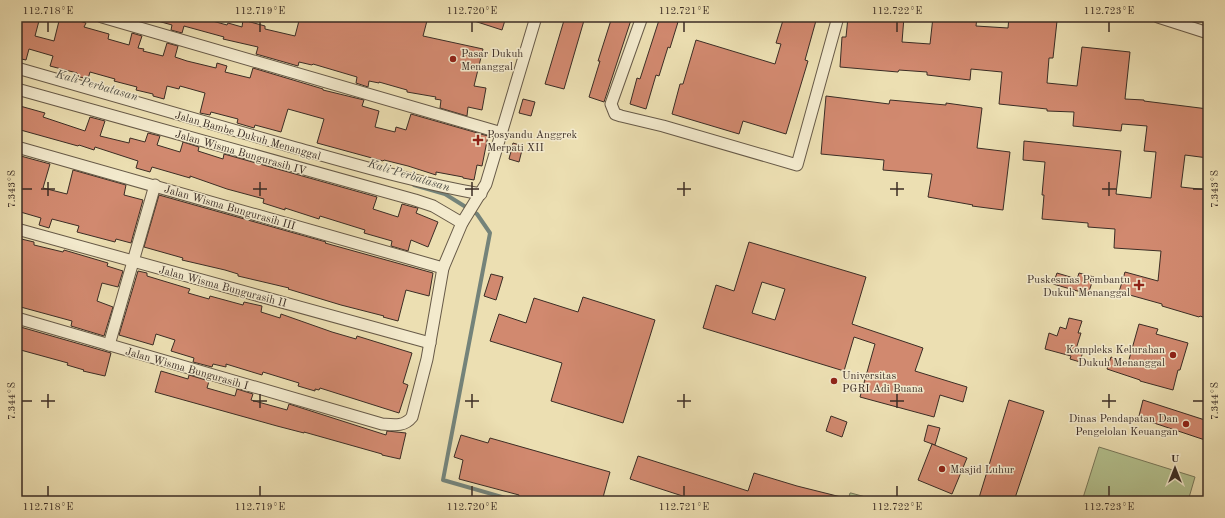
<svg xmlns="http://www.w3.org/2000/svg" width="1225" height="518" viewBox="0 0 1225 518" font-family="'Old Standard TT',serif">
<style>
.green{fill:#b4c28f;stroke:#78785a}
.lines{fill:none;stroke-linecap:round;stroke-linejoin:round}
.stream{stroke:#74837a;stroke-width:4}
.building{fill:#d1896f;stroke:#3b2d25;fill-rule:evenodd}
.street-casing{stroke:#675a48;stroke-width:13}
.street{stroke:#f3eacd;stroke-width:11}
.ticks{fill:none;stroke:#3b2d25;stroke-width:1.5}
.poi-dot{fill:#8f2418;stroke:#f3eacd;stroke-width:1.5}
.labels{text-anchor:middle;stroke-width:3;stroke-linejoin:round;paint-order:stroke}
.poi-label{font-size:11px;fill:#3b2d25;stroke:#f3eacd;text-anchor:start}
.street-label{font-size:11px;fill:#3b2d25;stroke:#f3eacd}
.water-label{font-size:12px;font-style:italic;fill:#535148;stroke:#f3eacd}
.neatline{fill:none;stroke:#3b2d25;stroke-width:1.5}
.ticks-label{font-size:10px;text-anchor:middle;fill:#3b2d25}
</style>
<rect width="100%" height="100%" fill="#ecdfb2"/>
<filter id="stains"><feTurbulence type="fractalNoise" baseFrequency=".005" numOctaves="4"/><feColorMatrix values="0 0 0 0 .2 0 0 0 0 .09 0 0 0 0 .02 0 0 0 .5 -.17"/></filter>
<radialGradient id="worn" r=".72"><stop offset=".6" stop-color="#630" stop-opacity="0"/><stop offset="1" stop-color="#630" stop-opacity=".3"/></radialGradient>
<g class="green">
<path d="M1099,447L1195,477L1188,501H1082Z"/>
<path d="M850,493H851L880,501H848Z"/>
</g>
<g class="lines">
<path class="stream" d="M414,185L445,194L477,214L490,233L443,480L516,501"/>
</g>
<g class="building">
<path d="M17,17H40L35,36L54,41L60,17H74L73,19L86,23L84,27L109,34L108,39L129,45L132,33L142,36L138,48L144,49L143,51L163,56L167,43L178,46L175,57L187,61L216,68L217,63L227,66L225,72L250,78L253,68L323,89V90L364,100L362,106L379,111L375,127L395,132L396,127L406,130L411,114L488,136L482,166L477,165L474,180L463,178V177L436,172V175L408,166L384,160L383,161L317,143L324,119L288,109L281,132L255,125L254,128L237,123L238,119L211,112L210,115L200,113L205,93L180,86L179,89L167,86L164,99L153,96V94L136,90L137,87L114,81L115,79L90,72L88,79L76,76L77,73L50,66L53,56L29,49L26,60L17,58L20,46L17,45Z"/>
<path d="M154,17H198L227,25L228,23L242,27L243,20L265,26V29L295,36L300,17H428L423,36L483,49L474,86L486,88L482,110L468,107L467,116L440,108L441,100L435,99L436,97L407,92V90L379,82V83L369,81L368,87L356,83L357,77L313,64L312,65L299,62L298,66L256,54L258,47L223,39L224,37L184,26L182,33L171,30L172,25L154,20Z"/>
<path d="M469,17H506L502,30L468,19Z"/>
<path d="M565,17H585L564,89L545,84Z"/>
<path d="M612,17H632L604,102L589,97L600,61H598Z"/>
<path d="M660,17L678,22L670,48L668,47L659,76L656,75L646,109L630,104L637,78L640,79Z"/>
<path d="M784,17H817L805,60L808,61L786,134L743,121L739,134L672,114L680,84H683L696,40L775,64L781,44L776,43Z"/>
<path d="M848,17H904L902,42L930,44L933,17H977L976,26L1008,28L1009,17L1057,21L1053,58H1049L1047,83L1077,86L1082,47L1130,52L1125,99L1144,100V101L1208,109V158L1185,155L1181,187L1208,190V319L1200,316L1199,317L1162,306V304L1119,292L1125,272L1158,281L1161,251L1114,248L1115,229L1088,227V223L1042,219L1044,195H1042L1045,162L1023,160L1024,141L1121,151L1116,194L1151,198L1156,152L1144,151L1147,126L1122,124L1121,131L1073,126L1074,112L1047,111V109L999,104L1002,72L971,69L970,80L927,75V72L899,70L898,72L840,67L842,37H846Z"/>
<path d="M826,96L889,104L890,100L946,105V103L982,108L977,148L1010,152L1003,210L972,206L973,205L928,197L932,174L883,170L884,160L821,154Z"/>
<path d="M523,99L535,102L531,116L519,113Z"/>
<path d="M17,106L20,107V106L45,113L43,117L85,131L90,117L105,121L100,136L129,143L130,138L145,142L148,133L160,136L157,145L180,152L183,142L199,147L198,151L223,159L224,154L377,197L373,209L398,217L402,204L413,207L418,208L416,213L438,222L428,247L411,240L408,251L391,246L392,241L364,233L365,230L320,216L319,219L285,208V210L263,203L264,199L227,189L190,176V178L152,167L150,172L136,168L138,161L95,147L94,150L79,145L78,146L17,129Z"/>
<path d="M513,143L523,146L519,162L509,159Z"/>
<path d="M17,155L50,164L43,188L67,194L73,170L126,185L124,195L143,200L131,243L116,239L115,242L77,232L79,226L52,219L49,228L39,225L41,218L17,211Z"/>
<path d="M159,195L326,242L325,243L433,273L429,296L406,290L398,321L383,317L384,316L341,305L288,289L289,288L238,276V274L225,270L182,260L183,258L144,247Z"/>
<path d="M17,238L34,242V245L63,252L64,250L108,263L107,266L123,271L118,287L102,283L97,301L113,307L104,336L71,326L72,321L17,306Z"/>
<path d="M749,242L866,277L852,324L923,348L915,371L967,387L963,402L940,395L934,417L860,397L875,344L854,337L844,371L703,328L716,285L734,291ZM762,282L785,289L775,320L752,313Z"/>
<path d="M138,271L147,273V276L190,289L188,293L209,299L210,296L243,305L244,302L262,306L261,312L280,318L281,314L332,332L356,339L357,336L412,353L403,383L408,385L399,413L320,388L319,390L315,389V391L298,386L299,383L263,372L262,375L226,364V367L213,364L212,367L193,362L194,358L171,351L175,340L156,334L153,345L119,335Z"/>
<path d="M1057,273L1077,279L1079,273L1094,277L1088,294L1053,284Z"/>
<path d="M491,274L503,277L496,300L484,296Z"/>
<path d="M583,297L655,320L623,423L551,401L562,363L490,341L499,314L526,323L534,298L578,312Z"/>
<path d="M1069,318L1082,321L1078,333H1081L1076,349L1083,351L1080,362L1070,359L1071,356L1045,349L1049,333L1057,336L1060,327L1066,329Z"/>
<path d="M1139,324L1158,329L1156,334L1188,343L1180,370H1178L1173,390L1140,381V380L1107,369L1111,357L1128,363Z"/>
<path d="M17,326L111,353L105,376L83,371L84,370L67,365L68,363L17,349Z"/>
<path d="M161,371L188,379L189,375L209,381L207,388L235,396L237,389L253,394L251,400L287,410L289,404L386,435L387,431L406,433L400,459L382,455V454L304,432V433L277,426L155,392Z"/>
<path d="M1009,400L1044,411L1014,501H978Z"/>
<path d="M1143,400L1208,421V441L1154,423L1138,420Z"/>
<path d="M831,416L847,422L842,437L826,431Z"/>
<path d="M928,425L940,428L935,445L924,441Z"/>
<path d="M461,435L488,443L490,438L610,472L602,501H532L519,498V495L459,479L463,460L454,457Z"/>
<path d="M932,444L967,458L952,494L918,480Z"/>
<path d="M638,456L748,491L754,473L797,486L841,497V501H698L630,479Z"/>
</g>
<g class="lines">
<defs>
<g id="street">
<path d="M102,17L502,133"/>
<path d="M642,17L611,104L615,114L621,116L663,126L797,165L838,17"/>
<path d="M1158,17L1208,33"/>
<path d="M17,68C110,95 203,122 296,148C357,165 418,183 481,194"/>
<path d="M17,89L415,200L433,206L462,223"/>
<path d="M17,147L443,268"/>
<path d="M17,229L430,343"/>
<path d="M17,318L382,424C394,425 404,427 412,417L427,359L443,268L462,223L486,184L536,17"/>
<path d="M109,345L155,185"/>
</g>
</defs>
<use href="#street" class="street-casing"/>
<use href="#street" class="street"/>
</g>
<path class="ticks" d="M48,22V32M260,22V32M472,22V32M684,22V32M897,22V32M1109,22V32M48,182V196M260,182V196M472,182V196M684,182V196M897,182V196M1109,182V196M22,189H32M41,189H55M253,189H267M465,189H479M677,189H691M890,189H904M1102,189H1116M1193,189H1203M48,394V408M260,394V408M472,394V408M684,394V408M897,394V408M1109,394V408M22,401H32M41,401H55M253,401H267M465,401H479M677,401H691M890,401H904M1102,401H1116M1193,401H1203M48,486V496M260,486V496M472,486V496M684,486V496M897,486V496M1109,486V496"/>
<g class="poi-dot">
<circle cx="453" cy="59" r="4"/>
<path d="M476 134h4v4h4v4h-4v4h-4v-4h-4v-4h4z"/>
<path d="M1137 279h4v4h4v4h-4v4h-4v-4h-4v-4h4z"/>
<circle cx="1173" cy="355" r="4"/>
<circle cx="834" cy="381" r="4"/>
<circle cx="1186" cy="424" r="4"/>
<circle cx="942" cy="469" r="4"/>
</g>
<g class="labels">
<g class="poi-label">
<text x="461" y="57">Pasar Dukuh<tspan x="461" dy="13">Menanggal</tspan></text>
<text x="487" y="138">Posyandu Anggrek<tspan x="487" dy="13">Merpati XII</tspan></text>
<text x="1130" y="283" text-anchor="end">Puskesmas Pembantu<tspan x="1130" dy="13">Dukuh Menanggal</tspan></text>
<text x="1165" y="353" text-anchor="end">Kompleks Kelurahan<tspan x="1165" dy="13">Dukuh Menanggal</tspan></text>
<text x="842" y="379">Universitas<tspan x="842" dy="13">PGRI Adi Buana</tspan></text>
<text x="1178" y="422" text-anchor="end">Dinas Pendapatan Dan<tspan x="1178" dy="13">Pengelolan Keuangan</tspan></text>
<text x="950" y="473">Masjid Luhur</text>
</g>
<g class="street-label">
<text transform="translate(248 135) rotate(16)" y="4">Jalan Bambe Dukuh Menanggal</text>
<text transform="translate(241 152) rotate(16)" y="4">Jalan Wisma Bungurasih IV</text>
<text transform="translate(230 207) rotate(16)" y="4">Jalan Wisma Bungurasih III</text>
<text transform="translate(223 286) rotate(15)" y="4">Jalan Wisma Bungurasih II</text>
<text transform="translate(187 368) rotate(16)" y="4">Jalan Wisma Bungurasih I</text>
</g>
<g class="water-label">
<text transform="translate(97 85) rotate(16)" y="4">Kali Perbatasan</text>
<text transform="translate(409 175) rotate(17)" y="4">Kali Perbatasan</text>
</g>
</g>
<rect width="1225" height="518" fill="none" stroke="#ecdfb2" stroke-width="44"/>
<g transform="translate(1175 468)" stroke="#f3eacd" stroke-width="3" paint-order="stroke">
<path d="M0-3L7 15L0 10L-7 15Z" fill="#3b2d25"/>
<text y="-6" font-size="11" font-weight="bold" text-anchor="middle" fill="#3b2d25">U</text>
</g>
<rect x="22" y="22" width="1181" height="474" class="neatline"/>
<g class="ticks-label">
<text x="48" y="14">112.718°E</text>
<text x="260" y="14">112.719°E</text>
<text x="472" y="14">112.720°E</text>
<text x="684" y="14">112.721°E</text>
<text x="897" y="14">112.722°E</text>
<text x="1109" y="14">112.723°E</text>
<text transform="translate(11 189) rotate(-90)" y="4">7.343°S</text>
<text transform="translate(1214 189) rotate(-90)" y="4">7.343°S</text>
<text transform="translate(11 401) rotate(-90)" y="4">7.344°S</text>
<text transform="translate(1214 401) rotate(-90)" y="4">7.344°S</text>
<text x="48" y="510">112.718°E</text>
<text x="260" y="510">112.719°E</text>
<text x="472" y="510">112.720°E</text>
<text x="684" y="510">112.721°E</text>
<text x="897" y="510">112.722°E</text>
<text x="1109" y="510">112.723°E</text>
</g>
<rect width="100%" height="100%" filter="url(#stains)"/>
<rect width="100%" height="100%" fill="url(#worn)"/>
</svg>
